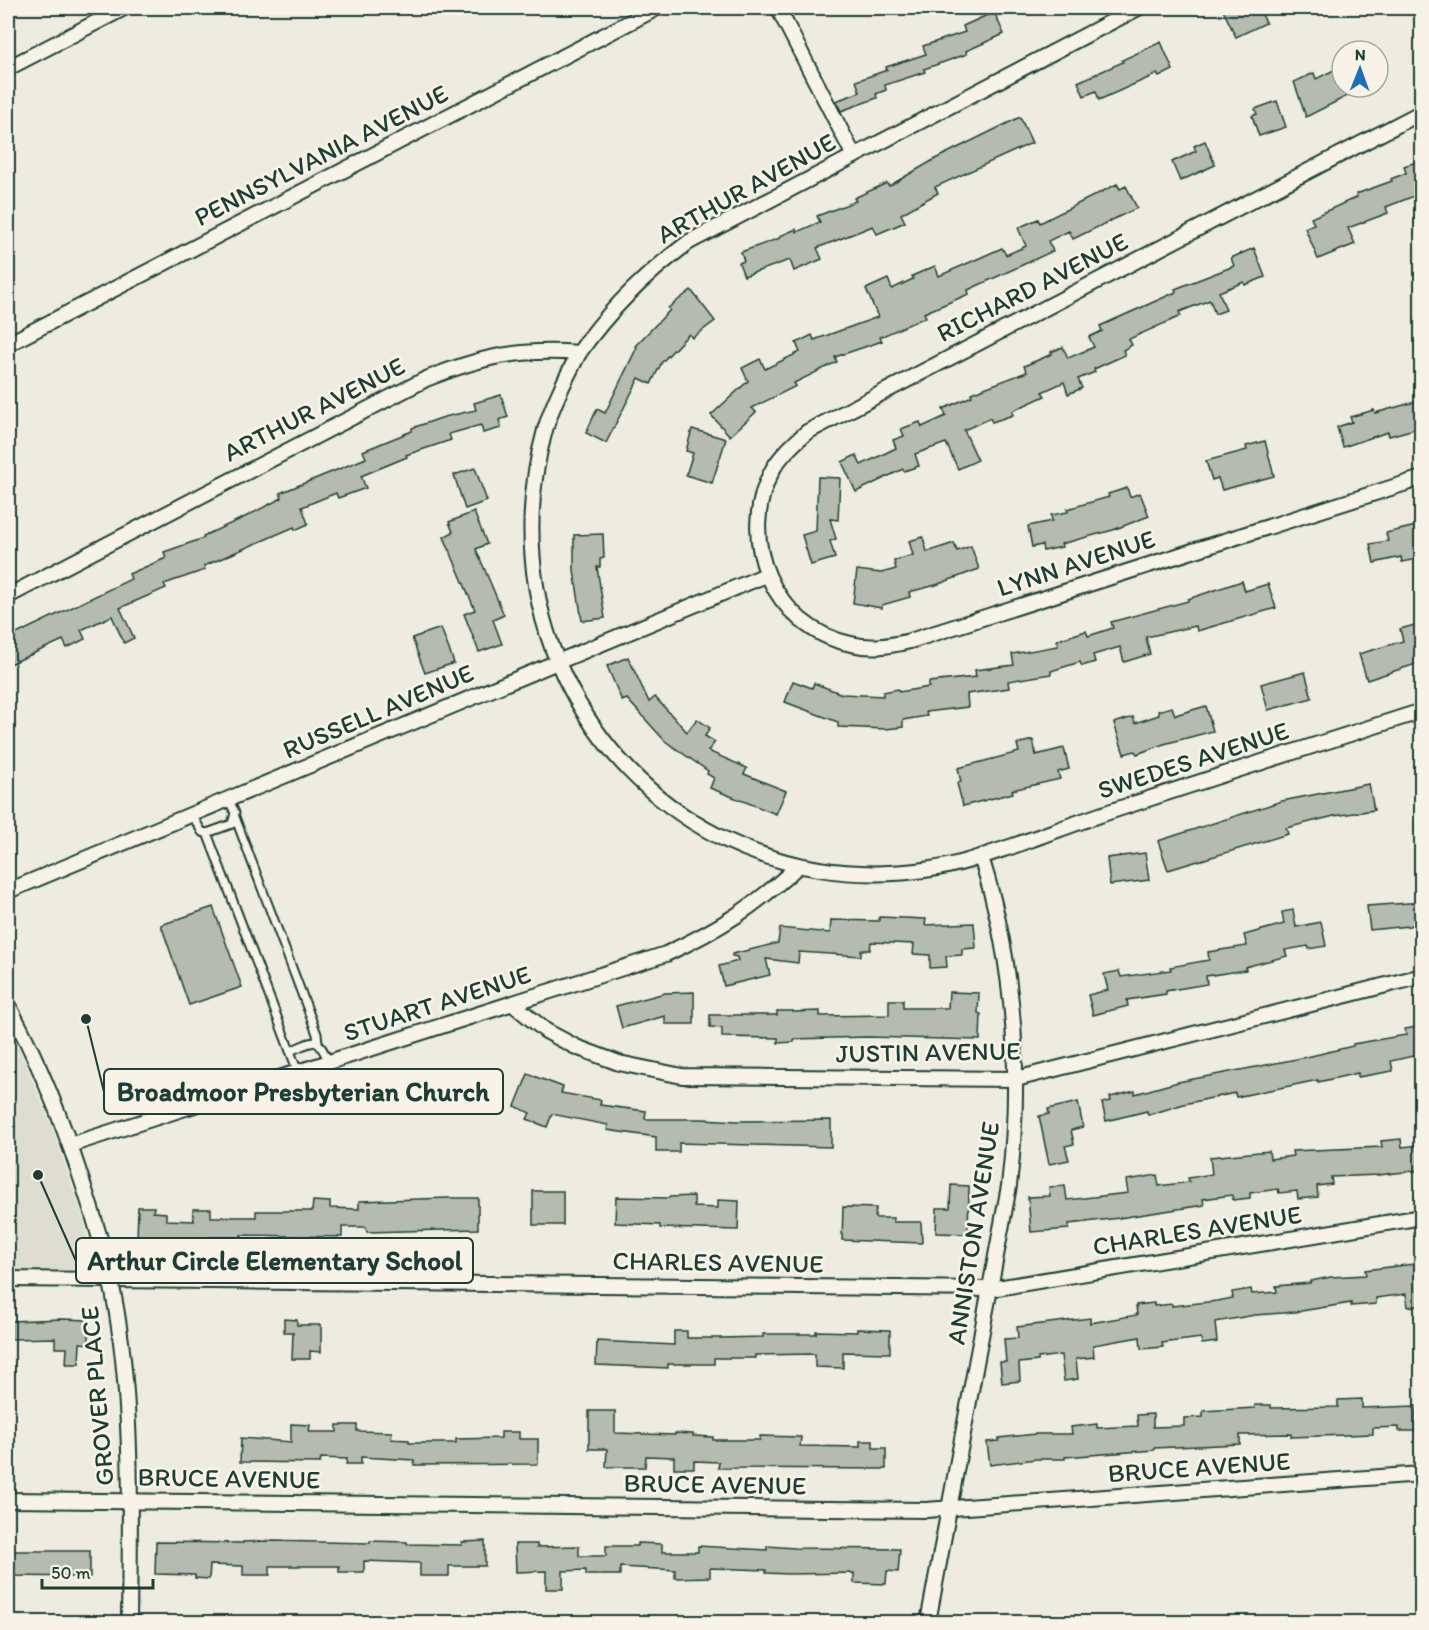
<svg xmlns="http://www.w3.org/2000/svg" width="1429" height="1630" viewBox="0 0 1429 1630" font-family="Itim,sans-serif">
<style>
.built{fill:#ddddd2}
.building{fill:#b5bbb0;stroke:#1f3d34;stroke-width:1.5}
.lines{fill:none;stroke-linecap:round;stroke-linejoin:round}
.service-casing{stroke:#1f3d34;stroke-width:11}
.minor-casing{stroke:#1f3d34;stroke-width:18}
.service{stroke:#f7f3e8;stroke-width:7}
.minor{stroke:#f7f3e8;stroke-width:14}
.labels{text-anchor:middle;stroke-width:5;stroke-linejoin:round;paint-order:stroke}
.street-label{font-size:26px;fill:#1f3d34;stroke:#f7f3e8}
.leader{fill:none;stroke:#1f3d34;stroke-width:2}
.callout-dot{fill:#1f3d34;stroke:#f7f3e8;stroke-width:2}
.callout{fill:#f7f3e8;stroke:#1f3d34;stroke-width:2}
.callout-label{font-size:27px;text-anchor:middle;font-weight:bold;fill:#1f3d34}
</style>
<rect width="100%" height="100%" fill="#eeece1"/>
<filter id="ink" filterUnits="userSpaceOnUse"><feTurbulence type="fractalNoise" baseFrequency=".0167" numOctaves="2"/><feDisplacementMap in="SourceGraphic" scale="12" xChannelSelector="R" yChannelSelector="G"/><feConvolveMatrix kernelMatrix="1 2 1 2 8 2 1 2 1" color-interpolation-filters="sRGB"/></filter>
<g filter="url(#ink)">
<path class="built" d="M8,1027L23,1058L54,1132L83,1218L92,1255L90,1263L84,1268L73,1270H8Z"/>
<g class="building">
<path d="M1222,8H1259L1266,23L1236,37Z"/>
<path d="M994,12L1004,34L966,51L967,54L924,69L925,72L885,85L886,90L876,94L877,98L841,111L836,101L860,92L856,81L887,70L886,67L926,54L923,46L965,32L963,26Z"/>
<path d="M1161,42L1173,70L1159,77L1157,74L1099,100L1096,91L1084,96L1078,82L1123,62L1122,60Z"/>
<path d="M1342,66V87H1365L1306,117L1294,82L1314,73L1316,79Z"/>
<path d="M1277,101L1286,127L1259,136L1252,116L1257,114L1255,109Z"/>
<path d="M1020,117L1032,143L935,187L938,193L901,214L905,222L877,234L873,226L817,248L822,259L794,271L790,260L744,276L739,263L744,261L741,252L780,238V236L796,229L797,232L820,222L817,216L856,201L854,198L887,183L889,186L937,158Z"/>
<path d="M1205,141L1215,165L1180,181L1172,162L1196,151L1194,146Z"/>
<path d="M1422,160V193L1386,207L1388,213L1348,228L1355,244L1318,259L1305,228L1314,224L1311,218L1357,197L1356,194L1392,181L1391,179L1406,173L1404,166Z"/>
<path d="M1117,184L1120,189L1126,186L1137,208L1073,239L1069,231L1048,241L1053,251L968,290L969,294L924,313L926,317L880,337L882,341L835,357L837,362L794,383L796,386L752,408L756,412L730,436L711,415L748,381L742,368L760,359L765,369L800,352L796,343L812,335L814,340L878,317L866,289L888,279L892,289L913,279L912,276L935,266L939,276L1002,248L1006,255L1026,246L1018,228L1038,219L1040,223Z"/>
<path d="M1254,248L1265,277L1245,285L1244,282L1219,292L1226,310L1215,314L1210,300L1179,312L1181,316L1129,339L1132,345L1123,350L1125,355L1094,369L1095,372L1078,379L1082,388L1068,394L1064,382L1042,392L1045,396L1012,411L1013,415L992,422L990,418L964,430L978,460L958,469L946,443L915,454L919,466L904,471L903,469L856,492L842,462L856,455L861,465L896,448L893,440L904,436L901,429L920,422L922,427L946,416L943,409L972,396L971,393L1027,372L1024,366L1052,354L1051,352L1063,347L1068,358L1094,347L1089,337L1102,331L1100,326L1176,292L1175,289L1234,266L1231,258Z"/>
<path d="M691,290L715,321L692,338L689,334L662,362L651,384L639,378L606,443L586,433L597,409L605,413L637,347L635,346L670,310L668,308Z"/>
<path d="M501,395L508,417L499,420L501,428L483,433L481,425L449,434L451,440L406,455L407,457L361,476L366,488L338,498L336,493L302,507L308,524L295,530L294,527L204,566L205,570L164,584L166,588L120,608L134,638L124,643L112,616L81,630L85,639L67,648L63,640L8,665V638L131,579L129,574L166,558L164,552L204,538L203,536L243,518L282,498L280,493L366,458L363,451L412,431V428L444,417L476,410L474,403Z"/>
<path d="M1422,400V427L1389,436L1388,432L1343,447L1337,427L1352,422L1350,417L1374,410L1375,413Z"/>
<path d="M692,429L726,439L712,483L686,475L693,453L686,451Z"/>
<path d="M1265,441L1274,476L1222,490L1218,478L1212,480L1206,461L1247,450L1246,446Z"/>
<path d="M475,468L487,501L465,509L454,475Z"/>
<path d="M818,477L840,478L838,520L830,519L836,539L830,541L835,558L811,565L802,535L816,531Z"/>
<path d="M1127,488L1130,497L1140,493L1149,516L1113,530L1061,544L1062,547L1043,551L1042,545L1032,547L1028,526L1052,521L1051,515L1068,512L1067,509L1109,497L1108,494Z"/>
<path d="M474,512L487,544L476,549L504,615L493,620L502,644L479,652L464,614L475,610L444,537L453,532L449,522Z"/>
<path d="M1416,526L1422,558L1402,562L1401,557L1374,563L1370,544L1388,541L1386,533Z"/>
<path d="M603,534L604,558L600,559V567H597L605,618L582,621L574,570V535Z"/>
<path d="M923,537L927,552L954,543L957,551L971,546L979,569L936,585L909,592L910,597L882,605V608L853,603L857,570L881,573L896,569L894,561L913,555L909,541Z"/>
<path d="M1242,581L1245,591L1268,584L1276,608L1197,631L1196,626L1146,637L1150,654L1124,662L1120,647L1093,655L1095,662L1082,666L1080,662L1051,671V674L1008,681L1009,688L967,694L968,707L926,712L927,716L903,720V727L886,729L838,727V722L785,702L793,681L812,688L814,683L842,694L883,696V692L898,689L899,692L929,687V682L976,677L975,670L1014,665L1012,654L1058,646L1057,640L1086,631L1088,636L1113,628L1111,622L1188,601V599Z"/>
<path d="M1422,623V662L1367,680L1359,654L1403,641L1400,629Z"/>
<path d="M441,628L454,663L425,673L412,638Z"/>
<path d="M628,657L649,702L655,697L687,732L697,719L710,728L705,736L715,742L708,751L747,768L744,774L786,791L776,814L710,788L714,778L707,774L708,771L665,741L627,699L622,701L607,666Z"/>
<path d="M1305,672L1312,698L1268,710L1261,684Z"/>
<path d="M1206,706L1213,731L1164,744L1137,754L1135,751L1124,754L1114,723L1133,717L1135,723L1159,715L1158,711L1172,707L1175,715Z"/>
<path d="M1033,740L1036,755L1064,748L1069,769L1058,772L1060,779L1012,790L1013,793L963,806L957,783L961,782L958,768L1019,752L1017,744Z"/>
<path d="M1369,784L1374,810L1334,816L1286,828L1288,834L1168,870L1158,841L1282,801Z"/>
<path d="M1145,853L1149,880L1110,885L1107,858Z"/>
<path d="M1422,902V923L1409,926L1370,930L1367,906Z"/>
<path d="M213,907L242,987L189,1005L161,925Z"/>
<path d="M1293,910L1296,927L1321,922L1326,946L1309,949L1308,946L1285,950L1287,956L1245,967L1246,970L1206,976L1207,984L1166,991V994L1127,1000L1128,1006L1093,1015L1088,995L1108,990L1104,974L1119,971L1121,977L1171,970L1170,967L1209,960L1208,952L1247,946L1244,935L1284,924L1282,912Z"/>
<path d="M879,917L926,919L925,925L974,923L976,948L962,949V955L946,956L947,967L930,968V955L913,954L914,944L871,942L870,950H861V956L799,952L798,963L766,959L770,975L724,986L719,966L738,961L737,957L732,956V954L778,943L780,928L830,933L831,920L879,921Z"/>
<path d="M694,992V1024H665V1016L622,1028L616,1006L665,993Z"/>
<path d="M949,992L979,993L978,1013L981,1014L980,1040L868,1037L794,1039V1042L778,1043V1038L722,1037V1028L710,1027V1015H777V1011H793V1012L820,1011V1016L889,1015V1000H903V1008H948Z"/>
<path d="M1422,1026V1054L1391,1061L1393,1071L1358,1077V1073L1318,1082V1080L1236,1097L1235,1093L1184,1104L1148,1115L1147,1111L1106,1121L1102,1103L1111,1101L1110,1097L1135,1091V1094L1178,1082L1307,1057L1353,1046V1044L1406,1035L1405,1029Z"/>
<path d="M528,1074L563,1087L561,1093L601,1100L600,1105L646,1111L645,1119H703L738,1121L831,1120V1147L679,1143V1152H656V1137L607,1130L608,1125L552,1114L547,1127L527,1119L530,1113L515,1106Z"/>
<path d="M1078,1102L1083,1127L1071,1130L1074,1144L1065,1146L1069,1160L1049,1164L1039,1116L1049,1114L1048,1109Z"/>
<path d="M1401,1139L1402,1147L1420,1145L1422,1170L1378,1175L1331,1177L1332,1184L1317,1186L1318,1197L1298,1199L1297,1191L1279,1193L1278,1189L1250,1193V1198L1233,1200L1232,1195L1203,1199L1204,1205L1119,1218L1069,1224V1229L1031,1232L1028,1197L1050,1196L1049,1187L1065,1186L1067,1200L1128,1193L1126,1180L1157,1175L1159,1186L1189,1182L1188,1178L1212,1174L1210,1157L1269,1151L1270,1159L1293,1156L1292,1151L1382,1147L1381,1141Z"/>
<path d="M951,1185L969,1186L968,1234L936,1233L937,1208H950Z"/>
<rect x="533" y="1191" width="30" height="34"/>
<path d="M694,1196V1207L718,1208V1200L739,1201L738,1230L660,1228V1225L615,1223L616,1197L669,1198V1197Z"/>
<path d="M449,1198H478V1229L367,1232L366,1227H342V1237L241,1235V1237H210V1245L137,1242L138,1207H154L153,1212L166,1213V1220L194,1221L193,1209H211V1217H256V1211H312L313,1201L330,1202V1208L359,1209V1201Z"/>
<path d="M843,1207L876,1208L875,1218H893V1222H921L922,1243L842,1240Z"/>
<path d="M1422,1263V1305L1408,1307L1406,1294L1376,1298V1304L1351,1306V1303L1295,1312L1255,1315L1215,1322L1217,1342L1202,1344L1201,1338L1162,1343L1163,1347L1141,1349L1140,1337L1093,1345L1094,1357L1076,1359L1078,1379L1064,1381L1061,1355L1038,1358V1361L1019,1363L1020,1381L1002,1383L1000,1362H1006L1004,1339L1018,1338L1017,1327L1090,1318V1323L1137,1315L1136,1305L1154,1303V1306L1172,1304V1306L1217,1301L1233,1298L1232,1292L1251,1289L1252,1294L1277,1292L1276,1286L1310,1283V1281L1331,1277L1366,1275L1365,1270Z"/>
<path d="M61,1319L89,1320V1344L80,1343L79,1364H66L67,1348H55V1338L11,1339V1321Z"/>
<path d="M284,1319L297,1320V1325H321V1352L310,1351V1359H292L293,1332H284Z"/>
<path d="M857,1329L890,1330V1353L843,1352V1368L815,1367V1354L755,1355V1358H714V1364H668V1368L596,1365L597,1341L674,1345V1331H687V1338H720L763,1337V1334H816V1331L857,1332Z"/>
<path d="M1362,1399V1408L1416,1406V1431H1399V1427L1373,1428V1434L1291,1437V1434L1240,1435V1444L1154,1448V1450L1065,1457V1459H1036L990,1465L987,1442L999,1441V1438L1035,1434H1072L1071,1427L1097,1424V1428L1138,1426L1137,1415L1153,1414V1427L1184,1426V1418L1203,1417V1411L1255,1408V1405H1271V1408L1338,1407V1400Z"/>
<path d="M589,1411H615V1433L675,1435V1433L693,1434V1436L713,1437V1440H760V1436L801,1437L800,1446L860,1447V1441H873V1448H886V1469L718,1468L719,1462L694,1461V1468H674V1457L646,1456L645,1467H606L607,1449H589Z"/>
<path d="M291,1424L310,1425L309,1432H337V1425H357V1431L392,1432L391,1439L409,1440V1443H456V1439L501,1438V1432H519V1439H538V1464L414,1465V1460L361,1457V1464H346L347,1459L321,1458L320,1463L240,1462L241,1438L291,1442Z"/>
<path d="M270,1541L370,1543V1541L407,1542V1544L462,1545V1542L485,1541V1566H449V1576H420V1563L364,1561V1572H339V1566H270V1575H243V1566L210,1565L209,1579L195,1578V1575L155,1574L156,1542L243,1543V1542Z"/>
<path d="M638,1543L662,1544V1552H698V1546L767,1550V1546L795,1548L900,1549L898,1572L887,1571L886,1584L854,1583V1573L789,1574L766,1573V1570L710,1568V1577L675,1578V1570L620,1567V1575H586V1570L563,1571V1589H546V1571L516,1572L515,1544H537V1547L579,1546V1556H606V1546H638Z"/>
<path d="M8,1551H90V1577L8,1576Z"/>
</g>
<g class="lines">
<defs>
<g id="service">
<path d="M192,815L202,832L207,833L298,1072"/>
<path d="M235,817L317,1034L318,1042"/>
<path d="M207,833L232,824L235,813L229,800"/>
<path d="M290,1051C315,1041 317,1034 329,1063"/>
</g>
<g id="minor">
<path d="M778,8L854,156"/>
<path d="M8,68L124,8"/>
<path d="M1422,112L807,432C794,443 781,455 773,469C735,538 773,628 851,644C871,649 890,646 910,641L1422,478"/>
<path d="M8,344L657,8"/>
<path d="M579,353C566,378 553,403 545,430C522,513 528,601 565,678C633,818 778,893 931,869C959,865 986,855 1013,846C1050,833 1086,819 1124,807C1223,774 1322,743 1422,711"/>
<path d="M8,596L426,379C481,357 519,348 579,353C610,308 646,274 689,242L1138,8"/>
<path d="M8,891L766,575"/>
<path d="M513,1004L546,1031L576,1047L619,1063L682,1076L1016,1079L1422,976"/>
<path d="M8,1005C39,1061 62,1120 82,1181C98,1229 112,1276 119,1327C133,1425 130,1524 129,1622"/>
<path d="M70,1145L666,954C721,928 754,907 798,866"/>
<path d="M8,1279L991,1289L1422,1217"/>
<path d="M8,1500L926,1510L1422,1474"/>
<path d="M928,1622L1009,1186C1022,1075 1015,964 981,857"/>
</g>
</defs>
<use href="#service" class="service-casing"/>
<use href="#minor" class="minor-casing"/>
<use href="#service" class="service"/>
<use href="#minor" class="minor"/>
</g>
</g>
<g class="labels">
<g class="street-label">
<text transform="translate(321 155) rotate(-27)" y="9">PENNSYLVANIA AVENUE</text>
<text transform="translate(746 188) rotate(-29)" y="9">ARTHUR AVENUE</text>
<text transform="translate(1032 287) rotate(-27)" y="9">RICHARD AVENUE</text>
<text transform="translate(314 409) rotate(-27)" y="9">ARTHUR AVENUE</text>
<text transform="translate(1076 563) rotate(-18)" y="9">LYNN AVENUE</text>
<text transform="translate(378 711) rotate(-23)" y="9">RUSSELL AVENUE</text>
<text transform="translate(1193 760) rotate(-18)" y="9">SWEDES AVENUE</text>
<text transform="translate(437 1003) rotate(-18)" y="9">STUART AVENUE</text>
<text transform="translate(928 1052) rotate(-1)" y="9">JUSTIN AVENUE</text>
<text transform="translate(1197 1230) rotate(-9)" y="9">CHARLES AVENUE</text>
<text transform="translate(973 1233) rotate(-81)" y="9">ANNISTON AVENUE</text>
<text transform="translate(718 1262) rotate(1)" y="9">CHARLES AVENUE</text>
<text transform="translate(97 1396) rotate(-95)" y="9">GROVER PLACE</text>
<text transform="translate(1199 1467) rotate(-4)" y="9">BRUCE AVENUE</text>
<text transform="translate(229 1478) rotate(1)" y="9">BRUCE AVENUE</text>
<text transform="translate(715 1484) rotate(1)" y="9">BRUCE AVENUE</text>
</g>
</g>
<path class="leader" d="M86 1019L104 1092M38 1175L76 1261"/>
<g class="callout-dot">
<circle cx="86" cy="1019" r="6"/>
<circle cx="38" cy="1175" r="6"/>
</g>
<g class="callout">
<rect x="104" y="1069" width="399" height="45" rx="6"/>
<rect x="76" y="1238" width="397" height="45" rx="6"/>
</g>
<g class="callout-label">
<text x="303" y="1101">Broadmoor Presbyterian Church</text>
<text x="275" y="1270">Arthur Circle Elementary School</text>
</g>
<rect width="1429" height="1630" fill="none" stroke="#f7f3e8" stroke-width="30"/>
<rect x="15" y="15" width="1399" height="1600" fill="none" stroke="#1f3d34" stroke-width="2" filter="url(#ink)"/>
<g transform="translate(1360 69) rotate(1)"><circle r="28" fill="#f7f3e8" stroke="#a1aaa0" stroke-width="1.5"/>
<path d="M0-4.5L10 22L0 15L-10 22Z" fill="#1f6fb2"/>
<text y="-9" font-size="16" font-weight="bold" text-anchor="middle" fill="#1f3d34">N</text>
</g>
<path d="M42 1579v9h111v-9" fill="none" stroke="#1f3d34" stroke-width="3"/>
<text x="51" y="1579" font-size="18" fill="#1f3d34" stroke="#f7f3e8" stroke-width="4.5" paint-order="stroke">50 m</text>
</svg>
